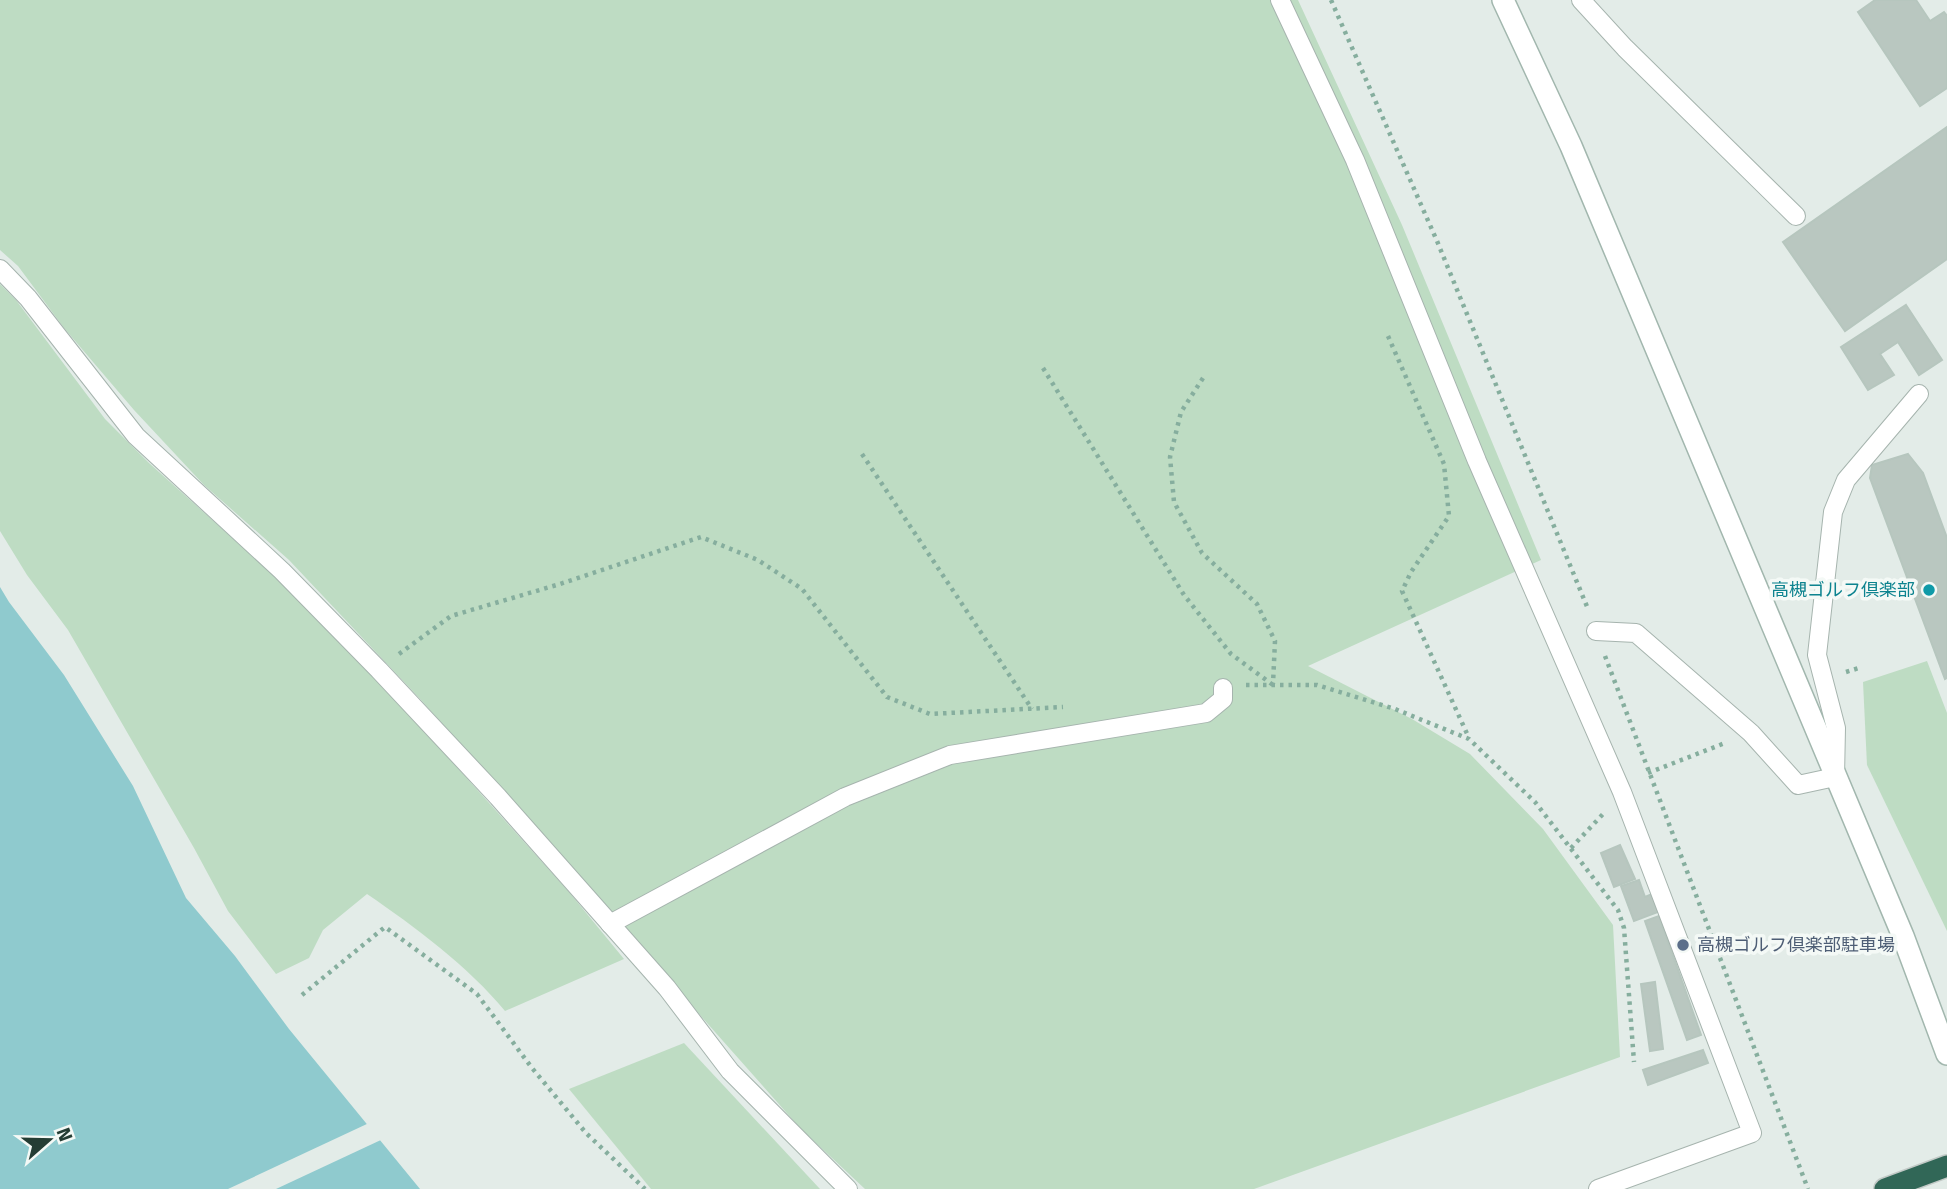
<svg xmlns="http://www.w3.org/2000/svg" width="1947" height="1189" viewBox="0 0 1947 1189" font-family="'Fira Sans','Noto Sans JP',sans-serif">
<style>
.green{fill:#bedcc3}
.water{fill:#8fcace}
.pier{fill:#e3ece8}
.building{fill:#b9c7c0;stroke:#b6c6be;stroke-width:2}
.lines{fill:none;stroke-linecap:round;stroke-linejoin:round}
.lane-casing{stroke:#a6b4ae;stroke-width:20}
.secondary-casing{stroke:#a2b7ae;stroke-width:24}
.highway-casing{stroke:#c2c9c6;stroke-width:24}
.path{stroke:#86ae9e;stroke-width:4.5;stroke-dasharray:3.5 5;stroke-linecap:butt}
.lane{stroke:#fff;stroke-width:18}
.secondary{stroke:#fff;stroke-width:21}
.highway{stroke:#316757;stroke-width:21}
.culture-dot{fill:#0f9aa8;stroke:#f4f9f6;stroke-width:2.5}
.service-dot{fill:#5c6f8a;stroke:#f4f9f6;stroke-width:2.5}
.labels{text-anchor:middle;stroke-width:7;stroke-linejoin:round;paint-order:stroke}
.culture-label{font-size:18px;fill:#0d838f;stroke:#f4f9f6;text-anchor:end}
.service-label{font-size:18px;fill:#4e5e75;stroke:#f4f9f6;text-anchor:start}
</style>
<rect width="100%" height="100%" fill="#e3ece8"/>
<g class="green">
<path d="M0,0H1298L1402,225L1541,560L1308,666L1412,719L1470,754L1543,829L1613,925L1620,1057L1254,1189H865L800,1128L421,700L289,560L204,485L134,410L64,328L18,266L0,250Z"/>
<path d="M0,284L16,300L105,419L149,463L269,571L375,676L569,892L624,959L505,1011C469,967 414,926 367,894L323,930L309,958L276,974L228,911L194,848L68,630L27,575L0,531Z"/>
<path d="M1927,661L1947,713V931L1867,765L1863,682Z"/>
<path d="M684,1043L820,1189H651L569,1089Z"/>
</g>
<path class="water" d="M0,587L9,602L64,675L133,786L186,898L235,956L289,1029L420,1189H0Z"/>
<path class="pier" d="M369,1123L383,1139L276,1189H228Z"/>
<g class="building">
<path d="M1875,0H1916L1930,21L1944,12L1947,16V88L1920,106L1858,12Z"/>
<path d="M1947,127V259L1845,331L1783,242Z"/>
<path d="M1906,305L1942,360L1919,375L1898,342L1880,354L1894,375L1868,390L1841,347Z"/>
<path d="M1908,454L1923,473L1947,538V678L1945,679L1870,478L1872,465Z"/>
<path d="M1620,845L1635,879L1614,887L1601,853Z"/>
<path d="M1639,880L1645,897L1652,894L1658,912L1634,921L1621,886Z"/>
<path d="M1659,916L1701,1035L1687,1040L1645,921Z"/>
<path d="M1655,982L1663,1049L1650,1051L1641,984Z"/>
<path d="M1703,1050L1708,1063L1648,1085L1643,1070Z"/>
</g>
<g class="lines">
<defs>
<g id="lane">
<path d="M1280,0L1355,160L1477,461L1622,792L1752,1133L1598,1189"/>
<path d="M1581,0L1625,48L1796,216"/>
<path d="M0,269L28,298L136,436L282,571L379,670L498,797L667,988L730,1071L848,1189"/>
<path d="M1596,631L1636,633L1751,733L1798,785L1835,777L1836,728L1817,655L1833,512L1846,480L1919,394"/>
<path d="M610,924L845,797L950,755L1206,713L1223,699V688"/>
</g>
<path id="secondary" d="M1503,0L1571,146L1903,936L1947,1054"/>
<path id="highway" d="M1885,1189L1947,1166"/>
</defs>
<use href="#lane" class="lane-casing"/>
<use href="#secondary" class="secondary-casing"/>
<use href="#highway" class="highway-casing"/>
<g class="path">
<path d="M1331,0L1437,241L1588,609"/>
<path d="M1388,336L1444,464L1449,516L1411,572L1402,591L1469,738"/>
<path d="M1043,368L1184,595L1231,654L1273,685"/>
<path d="M1203,378L1181,412L1170,457L1174,502L1202,553L1257,604L1275,641L1273,684"/>
<path d="M862,454L1032,709"/>
<path d="M399,654L451,616L560,584L701,537L758,560L802,589L887,697L930,714L1063,707"/>
<path d="M1605,656L1808,1189"/>
<path d="M1846,672L1859,668"/>
<path d="M1246,685H1317L1395,709L1469,739L1535,802L1618,910L1624,928L1634,1062"/>
<path d="M1648,773L1725,743"/>
<path d="M1571,848L1604,813"/>
<path d="M302,995L385,927L477,994L532,1068L586,1133L645,1189"/>
</g>
<use href="#lane" class="lane"/>
<use href="#secondary" class="secondary"/>
<use href="#highway" class="highway"/>
</g>
<circle class="culture-dot" cx="1929" cy="590" r="7"/>
<circle class="service-dot" cx="1683" cy="945" r="7"/>
<g class="labels">
<g class="culture-label">
<text x="1915" y="596">高槻ゴルフ倶楽部</text>
</g>
<g class="service-label">
<text x="1697" y="951">高槻ゴルフ倶楽部駐車場</text>
</g>
</g>
<g transform="translate(49 1140) rotate(70)" stroke="#f4f9f6" stroke-width="5" paint-order="stroke">
<path d="M0-5L12 26L0 18L-12 26Z" fill="#243d34"/>
<text y="-10" font-size="19" font-weight="bold" text-anchor="middle" fill="#243d34">N</text>
</g>
</svg>
